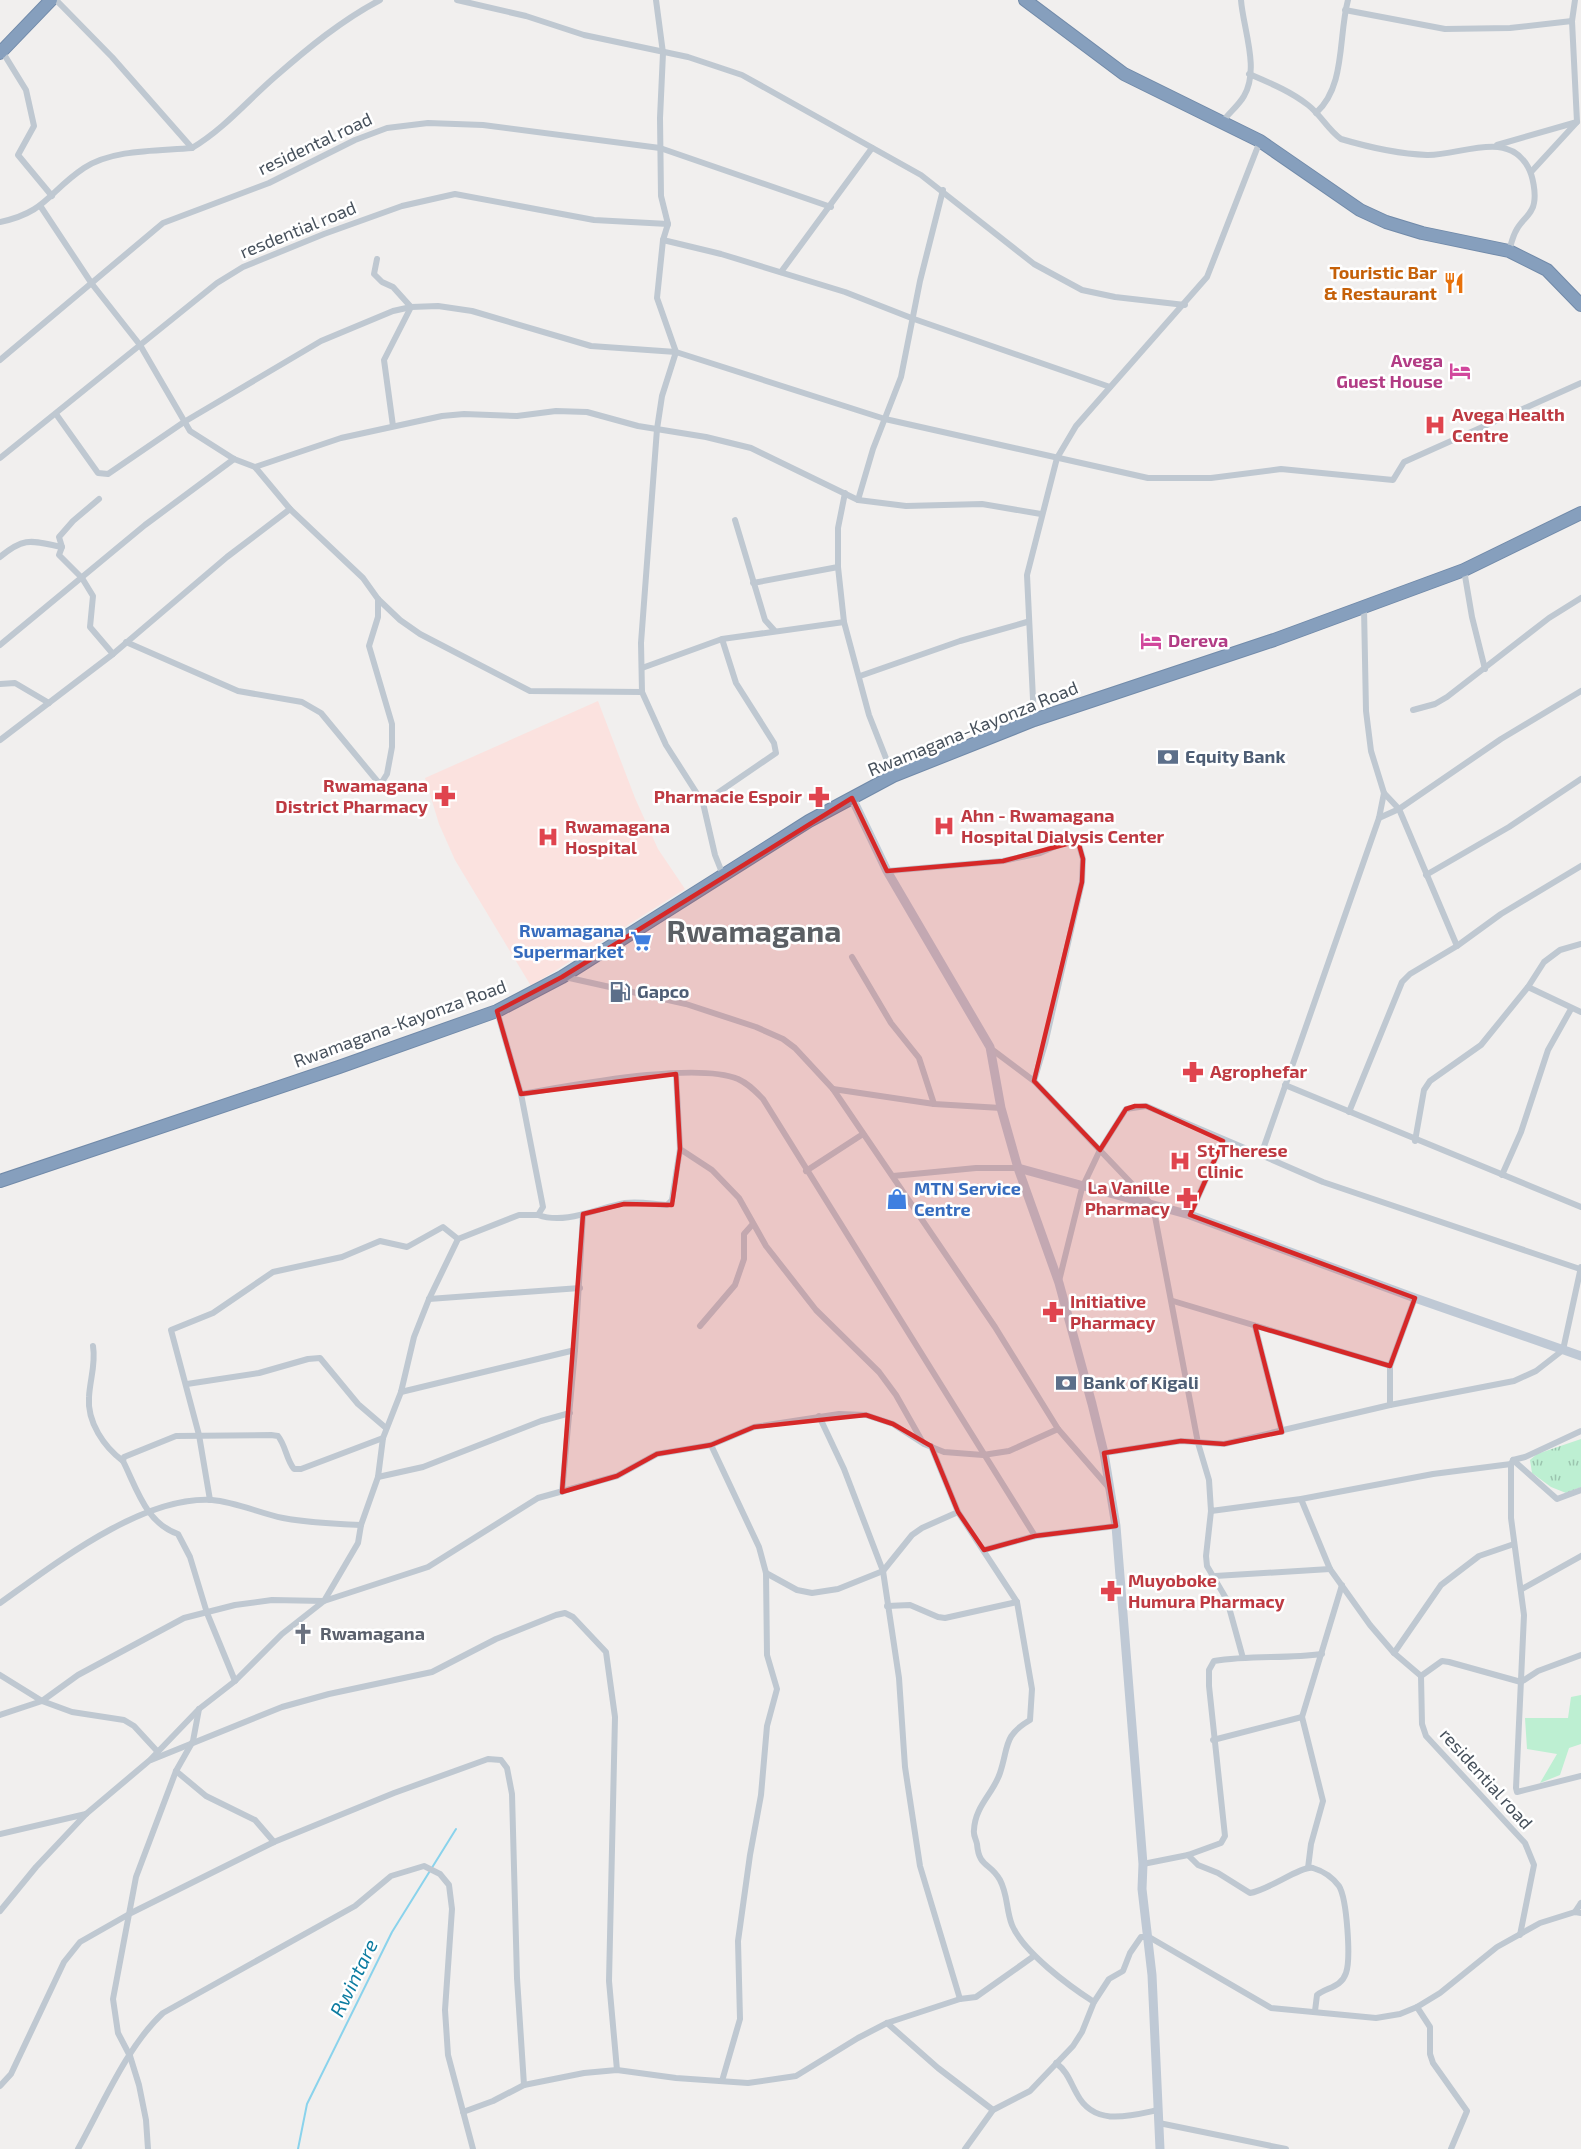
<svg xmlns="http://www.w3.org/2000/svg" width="1581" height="2149" viewBox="0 0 1581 2149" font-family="'Exo 2',sans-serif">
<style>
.medical{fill:#fbe2df}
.grass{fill:#bdefd2}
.park{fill:url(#park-tufts)}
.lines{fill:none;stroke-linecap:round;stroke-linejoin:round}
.stream{stroke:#8ad3ec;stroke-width:2}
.highway-casing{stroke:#718aa9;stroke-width:14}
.street{stroke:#bfc8d1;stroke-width:6}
.secondary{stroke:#bfc9d5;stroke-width:9}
.highway{stroke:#869fbd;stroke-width:12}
.marked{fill:#d62828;fill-opacity:0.2;stroke:#d62828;stroke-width:4.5;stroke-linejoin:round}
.labels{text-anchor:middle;stroke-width:5;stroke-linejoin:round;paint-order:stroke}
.street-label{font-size:18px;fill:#47515c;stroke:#fff}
.food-label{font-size:18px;font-weight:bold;fill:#c56008;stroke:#fff;text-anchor:end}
.hotel-label{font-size:18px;font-weight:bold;fill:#b23c85;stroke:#fff;text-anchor:end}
.health-label{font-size:18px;font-weight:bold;fill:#be3a42;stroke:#fff;text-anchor:start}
.service-label{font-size:18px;font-weight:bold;fill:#4e5e75;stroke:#fff;text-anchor:start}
.shop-label{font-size:18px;font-weight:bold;fill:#366cbe;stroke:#fff;text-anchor:end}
.worship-label{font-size:18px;font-weight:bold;fill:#5b616d;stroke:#fff;text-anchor:start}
.water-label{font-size:20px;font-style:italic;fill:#0c7ca1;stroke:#fff}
.town-label{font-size:30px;font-weight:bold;fill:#5b5f64;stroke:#fff}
</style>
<defs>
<pattern id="park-tufts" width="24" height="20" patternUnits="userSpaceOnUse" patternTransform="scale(1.5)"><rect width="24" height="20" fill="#bdefd2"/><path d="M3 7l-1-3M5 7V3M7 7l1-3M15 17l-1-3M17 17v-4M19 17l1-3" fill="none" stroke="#9bc4ae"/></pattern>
</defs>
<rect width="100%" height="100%" fill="#f1efee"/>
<path class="medical" d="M598,701L635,798L658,849L685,889L531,986L455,860L439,824L425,778Z"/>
<path class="grass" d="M1581,1695V1744L1569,1748L1560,1775L1540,1783L1557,1754L1527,1749L1525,1718H1568L1571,1697Z"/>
<path class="park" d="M1581,1439V1487L1566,1493L1551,1487L1532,1473L1530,1460L1537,1454Z"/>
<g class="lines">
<path class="stream" d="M298,2149L307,2104L392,1932L456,1829"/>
<defs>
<g id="highway">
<path d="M1025,0L1124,74L1260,141L1360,210L1386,222L1422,233L1509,251L1547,270L1581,305"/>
<path d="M0,53L51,0"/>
<path d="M0,1181L339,1067L497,1011L562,977L809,821L893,776L1034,720L1274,640L1464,570L1581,513"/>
</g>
</defs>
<use href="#highway" class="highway-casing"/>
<g class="street">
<path d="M56,0L112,57L192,148C225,128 247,101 276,76C308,48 342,20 380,0"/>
<path d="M457,0L526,16L584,35L688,57L742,75L921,175L1034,264L1082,290L1115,297L1185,305"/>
<path d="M656,0L663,53L660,118L661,196L668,224L663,240L657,298L676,352L662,396L657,429L641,643L642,692L666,745L703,803L715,855L723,875"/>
<path d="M1345,10L1445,29L1510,28L1572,21"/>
<path d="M2,51L26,90L34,126L18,155L52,196"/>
<path d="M1249,74C1270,83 1290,91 1308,105C1321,115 1328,130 1341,139C1368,147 1399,154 1427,155C1460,156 1507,129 1528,167C1533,176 1536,193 1534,203C1533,213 1522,220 1517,229C1513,235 1511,244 1509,251"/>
<path d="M1316,113C1346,86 1338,37 1348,0"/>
<path d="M1223,121C1229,113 1239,105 1244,96C1260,69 1243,28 1241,0"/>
<path d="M1497,145L1577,122L1572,21L1575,0"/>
<path d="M1531,172L1577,122"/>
<path d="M41,207L92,284L140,345L190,431L234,459L255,467L290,509L363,578L378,599L400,620L420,634L530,691L642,692"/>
<path d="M0,222C47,212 48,192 84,168C113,149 158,151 192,148"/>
<path d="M663,240L721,254L845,292L914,319L1110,387"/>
<path d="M377,259L374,274L382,282L393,287L411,307L384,360L393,426"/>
<path d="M781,272L872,148"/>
<path d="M0,360L163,223L269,183L355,140L387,128L428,123L483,125L660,148L831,207"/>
<path d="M56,414L98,473L108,474L184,422L321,341L393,311L411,307L438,306L472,311L591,346L676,352L885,419L1148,478H1211L1281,469L1393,480L1404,462L1581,383"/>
<path d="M0,458L217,283L243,267L324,234L402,206L455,194L594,220L668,224"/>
<path d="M255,467L341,438L442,416L464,414L517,416L556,411L587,412L638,426L706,437L751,448L858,500L906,506L982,504L1041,514"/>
<path d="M845,493L838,528V567L844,622L869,715L893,776"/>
<path d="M99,499L73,521L59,537L62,547L59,555L82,578L93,596L90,627L113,654"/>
<path d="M858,500L873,449L901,377L920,281L943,190"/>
<path d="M735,520L765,620L774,630"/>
<path d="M0,557C25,536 32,541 62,547"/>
<path d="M1464,570L1472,617L1485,669"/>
<path d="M753,583L838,567"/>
<path d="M126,642L238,691L302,702L321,713L378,782H382L387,774L392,747V724L369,646L378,617V599"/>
<path d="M0,645L145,525L234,459"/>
<path d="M642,668L722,639L844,622"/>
<path d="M860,676L960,641L1027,622"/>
<path d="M0,684L15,683L49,703"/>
<path d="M1413,710L1435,704L1447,697L1549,618L1581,598"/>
<path d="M1034,720L1027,575L1057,458L1076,426L1207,277L1260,141"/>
<path d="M0,740L113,654L227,557L290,509"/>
<path d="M1384,793L1399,809L1457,946"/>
<path d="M703,803L776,753L774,743L736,683L722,639"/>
<path d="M1379,818L1399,809L1501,739L1581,691"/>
<path d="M887,871L1003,861L1040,853L1070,840L1078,841L1083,859L1082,882L1045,1044L1034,1081"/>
<path d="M1426,875L1509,827L1581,779"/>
<path d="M852,957L891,1023L919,1058L934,1104"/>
<path d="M565,977L686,1004L756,1027L783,1039L795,1048L833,1089L995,1327L1058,1429L1110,1489"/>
<path d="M1528,987L1581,1012"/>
<path d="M990,1048L1034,1081L1153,1206L1198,1443L1209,1480L1211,1511L1301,1499L1433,1474L1511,1464L1513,1460L1525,1457L1581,1431"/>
<path d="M1285,1085L1581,1207"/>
<path d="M833,1089L934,1104L1001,1108"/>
<path d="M521,1094C570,1086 694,1061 738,1079C749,1084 755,1091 763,1099L1035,1536"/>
<path d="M1349,1112L1402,982L1410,974L1457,946L1501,914L1581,866"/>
<path d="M1415,1141L1424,1090L1430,1081L1481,1045L1528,987L1544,962L1560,950L1581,944"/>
<path d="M680,1149L712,1170L739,1198L766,1246L816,1310L879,1372L896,1395L922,1441"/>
<path d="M1261,1155L1323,1182L1580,1269"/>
<path d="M806,1171L863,1134"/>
<path d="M1502,1175L1521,1132L1548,1050L1571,1009"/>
<path d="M893,1176L976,1168H1018"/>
<path d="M538,1215C566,1225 597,1208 625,1203C639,1201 652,1204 667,1205L672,1200L680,1149L676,1074"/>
<path d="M1190,1215L1223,1141"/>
<path d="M1059,1281L1082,1188L1100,1150L1126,1109L1146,1106L1261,1155L1379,818L1384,793L1371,751L1366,711L1364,608"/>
<path d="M429,1299L580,1288"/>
<path d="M1173,1301L1390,1366"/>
<path d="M700,1326L735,1285L744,1259V1234L752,1225"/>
<path d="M1255,1326L1282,1432"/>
<path d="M93,1346C96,1364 90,1379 89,1397C87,1422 104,1447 123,1461"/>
<path d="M187,1384L259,1373L308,1359L320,1358L358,1404L386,1428"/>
<path d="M401,1392L575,1350"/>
<path d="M1390,1405V1366L1415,1298"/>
<path d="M819,1416L844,1469L883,1571L899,1678L905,1767L920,1866L960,1999"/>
<path d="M711,1445L759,1547L766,1573L767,1655L777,1689L767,1726L761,1795L750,1855L738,1941L740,2019L722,2081"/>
<path d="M931,1446L958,1512L1017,1602L1032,1689L1030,1720C1003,1736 1009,1746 1000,1773C993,1794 975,1806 974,1830C973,1835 976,1839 977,1844C979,1868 990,1862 1000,1880C1008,1895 1006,1910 1012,1925C1023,1952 1069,1986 1094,2002"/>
<path d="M1104,1453L1181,1441L1224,1444L1390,1405L1514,1381L1536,1371L1563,1350L1581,1267"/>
<path d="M1513,1460L1557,1499L1581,1490"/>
<path d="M1511,1464V1518L1524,1615L1516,1788L1517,1792L1581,1776"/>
<path d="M378,1477L423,1467L541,1421L570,1413"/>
<path d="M562,1492L575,1350L583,1214"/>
<path d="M1301,1499L1330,1569L1370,1625L1394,1653L1421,1676L1442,1661L1449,1662L1521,1682L1538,1671L1581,1655"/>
<path d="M210,1500L199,1435L171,1330L213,1313L273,1272L342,1257L380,1241L407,1247L443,1227L458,1239"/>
<path d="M1211,1511L1206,1556L1207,1566L1227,1600L1243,1658"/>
<path d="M984,1550L1035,1536L1116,1526"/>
<path d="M766,1573L797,1590L812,1593L838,1589L883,1571L912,1535L922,1528L958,1512"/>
<path d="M1215,1576L1330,1569"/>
<path d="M1522,1589L1581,1556"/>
<path d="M0,1603C55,1564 141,1496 212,1500C236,1502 259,1513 283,1518C309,1523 335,1524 361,1525"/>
<path d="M887,1606L910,1605L938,1617L945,1618L1017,1602"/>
<path d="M1394,1653L1441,1585L1479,1556L1514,1544"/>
<path d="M0,1675L42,1701L72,1712L124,1720L134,1726L157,1751"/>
<path d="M1421,1676L1422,1724L1426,1736L1525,1843L1534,1865L1520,1935"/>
<path d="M235,1681L207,1613L190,1557L178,1534C146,1523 137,1489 123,1461L124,1457L176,1436L271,1435L278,1436C286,1446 286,1459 294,1469H301L383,1438"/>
<path d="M0,1715L42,1701L78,1675L184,1618L235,1605L272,1600L324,1601L428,1567L538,1498L617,1476L657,1454L711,1445L754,1427L839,1414L866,1415L893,1424L924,1444L944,1452L983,1455L1009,1451L1058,1429"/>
<path d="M1213,1740L1302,1717"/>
<path d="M151,1760L282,1707L329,1694L432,1672L496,1639L556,1615L565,1613L573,1617L606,1652L615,1717L609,1981L617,2070"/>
<path d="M176,1771L206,1796L255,1820L274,1842"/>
<path d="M0,1834L86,1814"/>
<path d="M1188,1855L1198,1865L1218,1873L1250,1893C1269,1890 1302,1865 1313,1868C1323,1871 1333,1878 1339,1886C1347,1899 1351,1959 1346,1973C1341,1988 1327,1987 1317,1995L1315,2011"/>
<path d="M1143,1864L1188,1855L1221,1843L1225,1836L1209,1686V1670L1214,1661C1250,1655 1286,1659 1322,1654"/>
<path d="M1308,1868L1311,1844L1323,1801L1302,1717L1342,1585"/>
<path d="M0,1911L36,1867L86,1814L150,1760L199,1709L235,1681L282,1634L324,1601L358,1543L361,1525L378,1477L383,1438L401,1392L414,1337L429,1299L458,1239L519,1215H538L543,1207L521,1094L497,1011"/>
<path d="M1575,1912L1581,1903"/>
<path d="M1417,2007L1430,2027V2054L1433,2063L1467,2111L1451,2149"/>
<path d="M887,2023L938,2068L993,2110"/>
<path d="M1056,2063C1068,2072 1070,2082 1077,2094C1094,2127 1130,2116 1158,2110"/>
<path d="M0,2086L11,2074L64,1962L80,1942L131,1913L274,1842L394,1793L488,1759L501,1760L507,1768L512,1794L517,1978L524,2085"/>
<path d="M463,2112L493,2101L524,2085L584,2073L617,2070L676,2078L748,2083L796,2076L858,2038L887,2023L960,1999L976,1997L1034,1956"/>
<path d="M1159,2123L1286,2149"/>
<path d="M78,2149C102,2106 127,2046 163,2013L355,1906L391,1876L424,1866L440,1874L449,1885L452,1909L445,2010L448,2055L473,2149"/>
<path d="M148,2149L146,2120L139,2085L130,2056L118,2033L113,1999L136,1877L176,1771L193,1741L199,1709"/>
<path d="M965,2149L993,2110L1030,2091L1073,2046L1082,2032L1094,2002L1109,1979L1123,1971L1130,1953L1141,1937H1149L1271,2008L1376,2018L1400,2014L1417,2007L1440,1993L1497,1947L1540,1923L1575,1912L1581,1913"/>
</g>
<g class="secondary">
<path d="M852,798L887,871L990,1047L1001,1108L1018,1168L1059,1283L1092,1404L1104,1453L1116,1526L1143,1864L1142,1889L1152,1975L1160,2149"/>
<path d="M1018,1168L1190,1215L1415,1298L1581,1356"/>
</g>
<use href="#highway" class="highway"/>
</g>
<path class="marked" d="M852,798L887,871L1003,861L1078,841L1083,859L1082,882L1034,1081L1100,1150L1126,1109L1135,1106H1146L1223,1141L1190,1215L1415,1298L1390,1366L1255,1326L1282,1432L1224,1444L1181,1441L1104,1453L1116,1526L1035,1536L984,1550L958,1512L931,1446L893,1424L866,1415L754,1427L711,1445L657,1454L617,1476L562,1492L583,1214L624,1204L672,1205L680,1149L676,1074L521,1094L497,1011L562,977Z"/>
<defs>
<symbol id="restaurant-bare" viewBox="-9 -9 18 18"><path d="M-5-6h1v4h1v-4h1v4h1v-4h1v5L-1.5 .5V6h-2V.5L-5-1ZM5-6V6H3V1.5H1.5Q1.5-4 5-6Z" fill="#e8710a" stroke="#fff" stroke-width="2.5" paint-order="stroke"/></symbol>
<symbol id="hotel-bare" viewBox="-9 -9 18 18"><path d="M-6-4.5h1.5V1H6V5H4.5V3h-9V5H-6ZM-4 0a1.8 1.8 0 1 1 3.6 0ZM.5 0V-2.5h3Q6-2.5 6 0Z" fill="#d1479c" stroke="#fff" stroke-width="2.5" paint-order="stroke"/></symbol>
<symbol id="hospital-bare" viewBox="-9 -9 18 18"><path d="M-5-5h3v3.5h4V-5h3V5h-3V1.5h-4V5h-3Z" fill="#e0444e" stroke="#fff" stroke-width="2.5" paint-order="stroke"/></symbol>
<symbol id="bank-bare" viewBox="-9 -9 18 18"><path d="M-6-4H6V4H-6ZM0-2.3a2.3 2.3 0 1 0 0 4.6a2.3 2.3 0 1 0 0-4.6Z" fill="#5c6f8a" stroke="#fff" stroke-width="2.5" paint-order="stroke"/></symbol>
<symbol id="pharmacy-bare" viewBox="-9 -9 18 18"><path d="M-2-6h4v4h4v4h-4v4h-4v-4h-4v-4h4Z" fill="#e0444e" stroke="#fff" stroke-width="2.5" paint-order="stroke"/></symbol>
<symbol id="supermarket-bare" viewBox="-9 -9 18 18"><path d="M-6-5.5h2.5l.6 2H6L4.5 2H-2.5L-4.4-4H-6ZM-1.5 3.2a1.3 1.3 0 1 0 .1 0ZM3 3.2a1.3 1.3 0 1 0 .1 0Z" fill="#3f7fe0" stroke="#fff" stroke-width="2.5" paint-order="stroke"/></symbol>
<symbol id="fuel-bare" viewBox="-9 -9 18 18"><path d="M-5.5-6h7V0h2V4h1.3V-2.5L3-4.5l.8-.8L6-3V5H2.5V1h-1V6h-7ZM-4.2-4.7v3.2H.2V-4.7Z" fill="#5c6f8a" stroke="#fff" stroke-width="2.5" paint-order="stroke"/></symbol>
<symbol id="shop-bare" viewBox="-9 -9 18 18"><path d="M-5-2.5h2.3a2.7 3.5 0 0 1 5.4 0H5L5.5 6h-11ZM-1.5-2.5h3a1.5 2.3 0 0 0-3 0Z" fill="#3f7fe0" stroke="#fff" stroke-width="2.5" paint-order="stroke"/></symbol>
<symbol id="church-bare" viewBox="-9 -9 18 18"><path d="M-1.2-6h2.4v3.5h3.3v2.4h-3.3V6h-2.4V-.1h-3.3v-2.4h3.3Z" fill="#6b7280" stroke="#fff" stroke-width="2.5" paint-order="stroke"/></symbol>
</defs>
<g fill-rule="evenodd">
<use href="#restaurant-bare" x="1439" y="268" width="30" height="30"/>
<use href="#hotel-bare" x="1445" y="356" width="30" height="30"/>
<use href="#hospital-bare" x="1420" y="410" width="30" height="30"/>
<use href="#hotel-bare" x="1136" y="626" width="30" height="30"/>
<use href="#bank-bare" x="1153" y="742" width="30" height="30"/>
<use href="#pharmacy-bare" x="430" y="781" width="30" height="30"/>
<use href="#pharmacy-bare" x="804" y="782" width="30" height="30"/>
<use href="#hospital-bare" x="929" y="811" width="30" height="30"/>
<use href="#hospital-bare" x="533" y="822" width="30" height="30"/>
<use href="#supermarket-bare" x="626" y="926" width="30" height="30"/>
<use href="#fuel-bare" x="605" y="977" width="30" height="30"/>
<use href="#pharmacy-bare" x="1178" y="1057" width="30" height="30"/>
<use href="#hospital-bare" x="1165" y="1146" width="30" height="30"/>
<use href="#pharmacy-bare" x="1172" y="1183" width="30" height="30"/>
<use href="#shop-bare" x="882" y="1184" width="30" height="30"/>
<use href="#pharmacy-bare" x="1038" y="1297" width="30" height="30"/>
<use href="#bank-bare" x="1051" y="1368" width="30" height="30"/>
<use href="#pharmacy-bare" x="1096" y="1576" width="30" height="30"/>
<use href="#church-bare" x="288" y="1619" width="30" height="30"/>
</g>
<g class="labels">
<g class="street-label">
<text transform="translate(315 144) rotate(-25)" y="6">residental road</text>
<text transform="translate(298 230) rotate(-22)" y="6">resdential road</text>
<text transform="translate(973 729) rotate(-22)" y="6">Rwamagana-Kayonza Road</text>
<text transform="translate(400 1024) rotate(-20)" y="6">Rwamagana-Kayonza Road</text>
<text transform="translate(1486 1779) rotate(48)" y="6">residential road</text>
</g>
<g class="food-label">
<text x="1437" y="279">Touristic Bar<tspan x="1437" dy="21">&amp; Restaurant</tspan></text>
</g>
<g class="hotel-label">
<text x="1443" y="367">Avega<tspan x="1443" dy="21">Guest House</tspan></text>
<text x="1168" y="647" text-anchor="start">Dereva</text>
</g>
<g class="health-label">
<text x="1452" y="421">Avega Health<tspan x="1452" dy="21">Centre</tspan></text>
<text x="428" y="792" text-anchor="end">Rwamagana<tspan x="428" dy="21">District Pharmacy</tspan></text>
<text x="802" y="803" text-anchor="end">Pharmacie Espoir</text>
<text x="961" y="822">Ahn - Rwamagana<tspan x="961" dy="21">Hospital Dialysis Center</tspan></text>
<text x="565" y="833">Rwamagana<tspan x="565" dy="21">Hospital</tspan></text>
<text x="1210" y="1078">Agrophefar</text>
<text x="1197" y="1157">St Therese<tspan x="1197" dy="21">Clinic</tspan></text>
<text x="1170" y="1194" text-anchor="end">La Vanille<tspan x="1170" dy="21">Pharmacy</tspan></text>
<text x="1070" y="1308">Initiative<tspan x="1070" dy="21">Pharmacy</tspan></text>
<text x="1128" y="1587">Muyoboke<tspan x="1128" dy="21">Humura Pharmacy</tspan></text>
</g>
<g class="service-label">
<text x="1185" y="763">Equity Bank</text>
<text x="637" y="998">Gapco</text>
<text x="1083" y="1389">Bank of Kigali</text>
</g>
<g class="shop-label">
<text x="624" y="937">Rwamagana<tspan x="624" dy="21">Supermarket</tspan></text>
<text x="914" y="1195" text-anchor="start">MTN Service<tspan x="914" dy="21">Centre</tspan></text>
</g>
<g class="worship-label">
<text x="320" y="1640">Rwamagana</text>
</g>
<g class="water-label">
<text transform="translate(354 1978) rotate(-64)" y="7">Rwintare</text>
</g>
<g class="town-label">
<text x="754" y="942">Rwamagana</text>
</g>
</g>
</svg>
